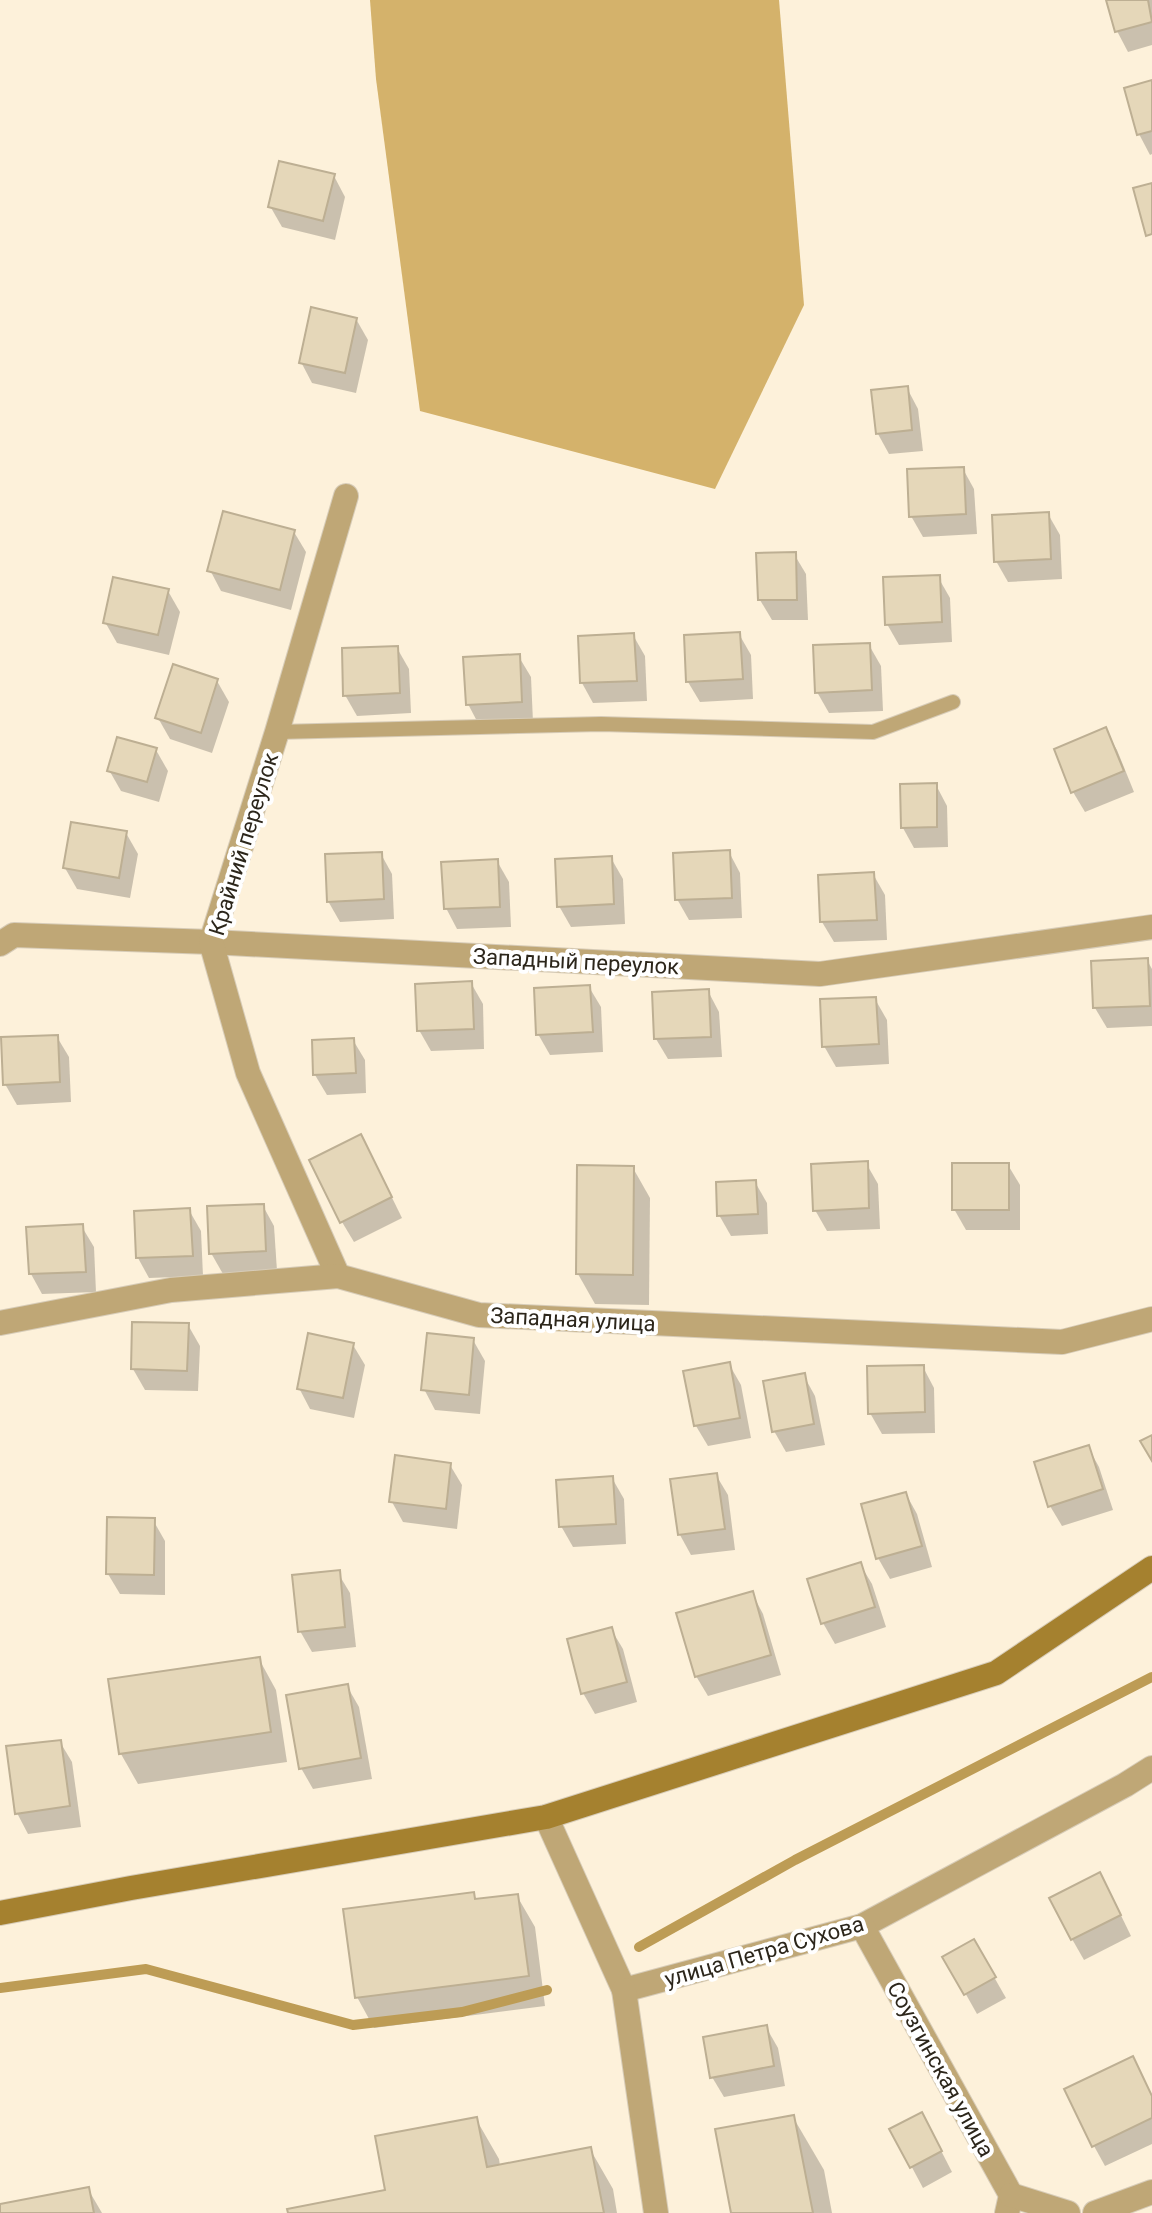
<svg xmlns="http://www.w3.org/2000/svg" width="1152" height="2213" viewBox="0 0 1152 2213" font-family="Roboto,sans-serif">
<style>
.forest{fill:#d4b26b}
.shadow{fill:#0003}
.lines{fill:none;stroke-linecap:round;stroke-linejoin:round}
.stream{stroke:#bd9c55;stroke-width:10}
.building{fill:#e5d7b9;stroke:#bdaf93;stroke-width:2}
.lane-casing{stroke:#d7ccb8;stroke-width:16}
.street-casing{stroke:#d7ccb8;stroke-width:26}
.secondary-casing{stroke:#d7ccb8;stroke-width:26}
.lane{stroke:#bfa776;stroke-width:14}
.street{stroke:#bfa776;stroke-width:24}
.secondary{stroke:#a5812f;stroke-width:24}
.labels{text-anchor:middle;stroke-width:8;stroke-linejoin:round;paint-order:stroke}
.street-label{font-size:22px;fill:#2c261b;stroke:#fff}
</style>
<rect width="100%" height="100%" fill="#fdf1da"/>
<path class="forest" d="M370,0H779L804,305L715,489L420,411L376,79Z"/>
<g class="shadow">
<path d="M1108,0H1152V45L1128,52L1117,31Z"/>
<path d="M1152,82V154L1150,155L1139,134Z"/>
<path d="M334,176L345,197L335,240L282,227L270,206Z"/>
<path d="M356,319L368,340L356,393L312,383L301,362Z"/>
<path d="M907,388L918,409L923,451L889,454L878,434Z"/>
<path d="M963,469L974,489L977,534L923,537L911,516Z"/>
<path d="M1048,514L1060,535L1062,579L1008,582L996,561Z"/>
<path d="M294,532L306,552L291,610L221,591L210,570Z"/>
<path d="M794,554L806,574L808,620H772L760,600Z"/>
<path d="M938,577L950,598L952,642L899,645L887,624Z"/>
<path d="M168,591L180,612L169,655L117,643L105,622Z"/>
<path d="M739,634L751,655L753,699L700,702L688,682Z"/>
<path d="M633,635L645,656L647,701L593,703L582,683Z"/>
<path d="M869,645L881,666L883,711L829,713L817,692Z"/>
<path d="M397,648L409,669L411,713L357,716L345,695Z"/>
<path d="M519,657L531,677L533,722L479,725L468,704Z"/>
<path d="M217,681L229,702L212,753L170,739L158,718Z"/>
<path d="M1105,730L1117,750L1134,792L1085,812L1073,792Z"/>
<path d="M156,750L168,771L159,802L121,791L109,770Z"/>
<path d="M936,785L947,806L948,847L914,848L903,828Z"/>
<path d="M126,833L138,854L130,898L77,889L65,868Z"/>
<path d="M729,852L740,873L742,918L689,920L677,899Z"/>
<path d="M381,854L392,874L394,919L340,922L328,901Z"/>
<path d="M611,858L623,879L625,924L571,927L559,906Z"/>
<path d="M497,861L509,882L511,927L457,929L446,908Z"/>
<path d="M873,874L885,895L887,940L834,942L822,922Z"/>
<path d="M1147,960L1152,969V1026L1107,1028L1095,1008Z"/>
<path d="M471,983L483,1004L484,1049L431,1051L419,1030Z"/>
<path d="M589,987L601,1007L603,1052L550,1055L538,1034Z"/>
<path d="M708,991L719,1012L722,1057L668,1059L656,1039Z"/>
<path d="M875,999L887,1020L889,1064L836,1067L824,1046Z"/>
<path d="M57,1037L69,1057L71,1102L17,1105L5,1084Z"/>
<path d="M353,1040L365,1060L366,1093L327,1095L315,1075L314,1042Z"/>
<path d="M372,1157L402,1218L354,1242L342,1222Z"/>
<path d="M866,1163L878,1184L880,1229L827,1231L815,1210Z"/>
<path d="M1008,1165L1020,1185V1230H966L954,1209Z"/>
<path d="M633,1168L650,1198L649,1305L595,1304L578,1274Z"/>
<path d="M755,1182L767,1203L768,1234L731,1236L719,1215Z"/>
<path d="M263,1206L274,1226L277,1271L223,1274L211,1253Z"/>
<path d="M189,1210L201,1231L203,1276L149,1278L138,1258Z"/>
<path d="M82,1227L94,1247L96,1292L42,1294L31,1274Z"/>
<path d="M188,1325L200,1346L198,1391L145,1390L133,1369Z"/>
<path d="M473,1340L485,1361L480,1414L435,1410L424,1389Z"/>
<path d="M353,1345L365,1365L354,1418L310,1409L299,1388Z"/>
<path d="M729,1364L741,1385L751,1438L708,1446L696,1426L686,1372Z"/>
<path d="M923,1367L934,1388L935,1433L882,1434L870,1413Z"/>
<path d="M804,1376L815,1396L825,1445L786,1452L774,1431Z"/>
<path d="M1088,1447L1099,1467L1113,1510L1062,1526L1050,1506Z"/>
<path d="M450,1465L462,1485L457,1529L403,1522L392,1502Z"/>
<path d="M716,1475L728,1495L735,1550L691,1555L680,1535Z"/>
<path d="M612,1478L624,1499L626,1544L573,1547L561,1526Z"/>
<path d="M906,1494L917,1514L932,1567L890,1579L878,1558L863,1506Z"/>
<path d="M153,1520L165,1541V1595L120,1594L108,1574Z"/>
<path d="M860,1564L872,1584L886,1627L835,1644L823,1623Z"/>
<path d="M338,1573L350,1593L356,1647L312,1652L300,1631Z"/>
<path d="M752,1593L763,1614L781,1675L708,1696L696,1676Z"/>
<path d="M611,1629L623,1649L637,1702L595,1714L583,1693Z"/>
<path d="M259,1659L276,1690L287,1762L138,1784L121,1754Z"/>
<path d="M347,1686L359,1707L372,1779L313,1789L301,1768Z"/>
<path d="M60,1742L72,1762L81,1827L28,1834L17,1813Z"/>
<path d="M473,1894L477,1901L517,1896L535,1927L545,2006L374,2028L357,1997Z"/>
<path d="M1111,1895L1131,1936L1084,1960L1072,1939Z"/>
<path d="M974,1942L1006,1998L977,2014L945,1957Z"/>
<path d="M766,2027L778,2048L785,2086L724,2097L712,2077Z"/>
<path d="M1144,2079L1152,2096V2144L1105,2166L1094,2146Z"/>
<path d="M793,2117L824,2170L832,2213H733Z"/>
<path d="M476,2119L499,2159L500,2166L590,2149L613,2189L617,2213H290L388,2192Z"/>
<path d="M892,2130L933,2135L952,2172L923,2188Z"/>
<path d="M88,2189L102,2213H0V2206Z"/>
</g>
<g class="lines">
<g class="stream">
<path d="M639,1947L795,1860L1152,1677"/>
<path d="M0,1988L146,1969L353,2025L462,2012L547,1990"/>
</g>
</g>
<g class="building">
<path d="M1106,0H1148L1152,22L1115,32Z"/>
<path d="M1152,80V131L1137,135L1124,88Z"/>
<path d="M279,161L335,174L323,221L268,207Z"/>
<path d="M1152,183V234L1146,236L1133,188Z"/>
<path d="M311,307L357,318L345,373L299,363Z"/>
<path d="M908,386L912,430L876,434L871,390Z"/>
<path d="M964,467L966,514L909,517L907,469Z"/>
<path d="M223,511L295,530L280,590L207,571Z"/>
<path d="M1049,512L1051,559L994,562L992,515Z"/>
<path d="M796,552L797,600H758L756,553Z"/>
<path d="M940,575L942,622L885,625L883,577Z"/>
<path d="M113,577L169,589L158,635L103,623Z"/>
<path d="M740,632L743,679L686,682L684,635Z"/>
<path d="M634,633L637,681L580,683L578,636Z"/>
<path d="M870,643L872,690L815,693L813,645Z"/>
<path d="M398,646L400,693L343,696L342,648Z"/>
<path d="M520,654L522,702L466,705L463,657Z"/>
<path d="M173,664L218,679L201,733L155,718Z"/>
<path d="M1106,727L1124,771L1071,793L1054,749Z"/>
<path d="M117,737L157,748L147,782L107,771Z"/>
<path d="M937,783V827L901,828L900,784Z"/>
<path d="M71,822L127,831L119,878L63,868Z"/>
<path d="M730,850L732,898L675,900L673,853Z"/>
<path d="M382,852L384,899L327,902L325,854Z"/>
<path d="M612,856L614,904L557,907L555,859Z"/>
<path d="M498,859L500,907L444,909L441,862Z"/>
<path d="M874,872L877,920L820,922L818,875Z"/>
<path d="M1148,958L1150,1006L1093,1008L1091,961Z"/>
<path d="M472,981L474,1029L417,1031L415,984Z"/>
<path d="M590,985L593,1032L536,1035L534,988Z"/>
<path d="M709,989L711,1037L654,1039L652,992Z"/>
<path d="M876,997L879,1044L822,1047L820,999Z"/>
<path d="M58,1035L60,1082L3,1085L1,1037Z"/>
<path d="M354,1038L356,1073L313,1075L312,1040Z"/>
<path d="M361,1134L392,1197L340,1223L309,1160Z"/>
<path d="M868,1161L869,1208L813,1211L811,1164Z"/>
<rect x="952" y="1163" width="57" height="47"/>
<path d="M577,1165L634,1166L633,1275L576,1274Z"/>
<path d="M756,1180L758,1214L717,1216L716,1182Z"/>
<path d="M264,1204L266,1251L209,1254L207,1206Z"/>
<path d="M190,1208L193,1256L136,1258L134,1211Z"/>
<path d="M83,1224L86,1272L29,1274L26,1227Z"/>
<path d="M132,1322L189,1323L187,1371L131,1369Z"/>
<path d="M308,1333L354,1343L343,1398L297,1389Z"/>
<path d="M427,1333L474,1338L469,1395L421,1390Z"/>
<path d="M730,1362L740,1418L694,1426L683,1371Z"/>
<path d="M924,1365L925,1412L868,1414L867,1366Z"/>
<path d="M805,1373L814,1424L772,1432L763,1381Z"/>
<path d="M1152,1435V1461L1140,1441Z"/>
<path d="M1089,1445L1103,1489L1048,1507L1034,1462Z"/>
<path d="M395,1455L451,1463L446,1509L389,1502Z"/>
<path d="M717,1473L725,1529L678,1535L670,1479Z"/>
<path d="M613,1476L616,1524L559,1527L556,1480Z"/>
<path d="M906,1492L922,1546L876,1559L861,1504Z"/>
<path d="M107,1517L155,1518L154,1575L106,1574Z"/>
<path d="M861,1562L875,1607L821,1624L807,1579Z"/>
<path d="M340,1570L345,1627L298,1632L292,1575Z"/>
<path d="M753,1591L771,1655L695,1677L676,1613Z"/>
<path d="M612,1627L627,1682L581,1694L567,1639Z"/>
<path d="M260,1657L271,1732L119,1754L108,1679Z"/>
<path d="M348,1684L361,1758L299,1769L286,1695Z"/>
<path d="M61,1740L70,1806L15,1814L6,1746Z"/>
<path d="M1100,1872L1121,1915L1071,1940L1049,1898Z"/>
<path d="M474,1892L475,1899L518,1894L529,1976L355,1998L343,1909Z"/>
<path d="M974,1939L996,1977L964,1995L942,1957Z"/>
<path d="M767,2025L774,2066L710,2078L703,2037Z"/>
<path d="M1133,2056L1152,2096V2118L1092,2147L1064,2089Z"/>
<path d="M922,2112L942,2151L910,2168L889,2129Z"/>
<path d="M794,2115L813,2213H731L715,2129Z"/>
<path d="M477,2117L487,2167L591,2147L604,2213H288L287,2209L385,2190L375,2136Z"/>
<path d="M89,2187L94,2213H0V2204Z"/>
</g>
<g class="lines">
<defs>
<path id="lane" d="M277,732L601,724L873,732L953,702"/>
<g id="street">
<path d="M0,944L14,935L211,942L820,974L1152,927"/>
<path d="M338,1276L248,1073L211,942L277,732L346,496"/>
<path d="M0,1323L171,1290L338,1276L479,1315L1062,1342L1152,1319"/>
<path d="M546,1817L624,1990L862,1926L1125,1785L1152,1768"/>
<path d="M862,1926L1011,2195L1007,2213"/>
<path d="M624,1990L656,2213"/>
<path d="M1011,2195L1068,2213"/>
<path d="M1095,2213L1152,2192"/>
</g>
<path id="secondary" d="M0,1913L131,1888L546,1817L996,1673L1152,1568"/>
</defs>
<use href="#lane" class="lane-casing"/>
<use href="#street" class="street-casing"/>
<use href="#secondary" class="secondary-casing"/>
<use href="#lane" class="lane"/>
<use href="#street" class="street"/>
<use href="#secondary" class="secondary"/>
</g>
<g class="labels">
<g class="street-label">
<text transform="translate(243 844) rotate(-73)" y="8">Крайний переулок</text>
<text transform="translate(576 961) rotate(3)" y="8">Западный переулок</text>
<text transform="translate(573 1319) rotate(3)" y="8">Западная улица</text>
<text transform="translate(764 1951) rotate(-16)" y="8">улица Петра Сухова</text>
<text transform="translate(941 2069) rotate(61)" y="8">Соузгинская улица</text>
</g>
</g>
</svg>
